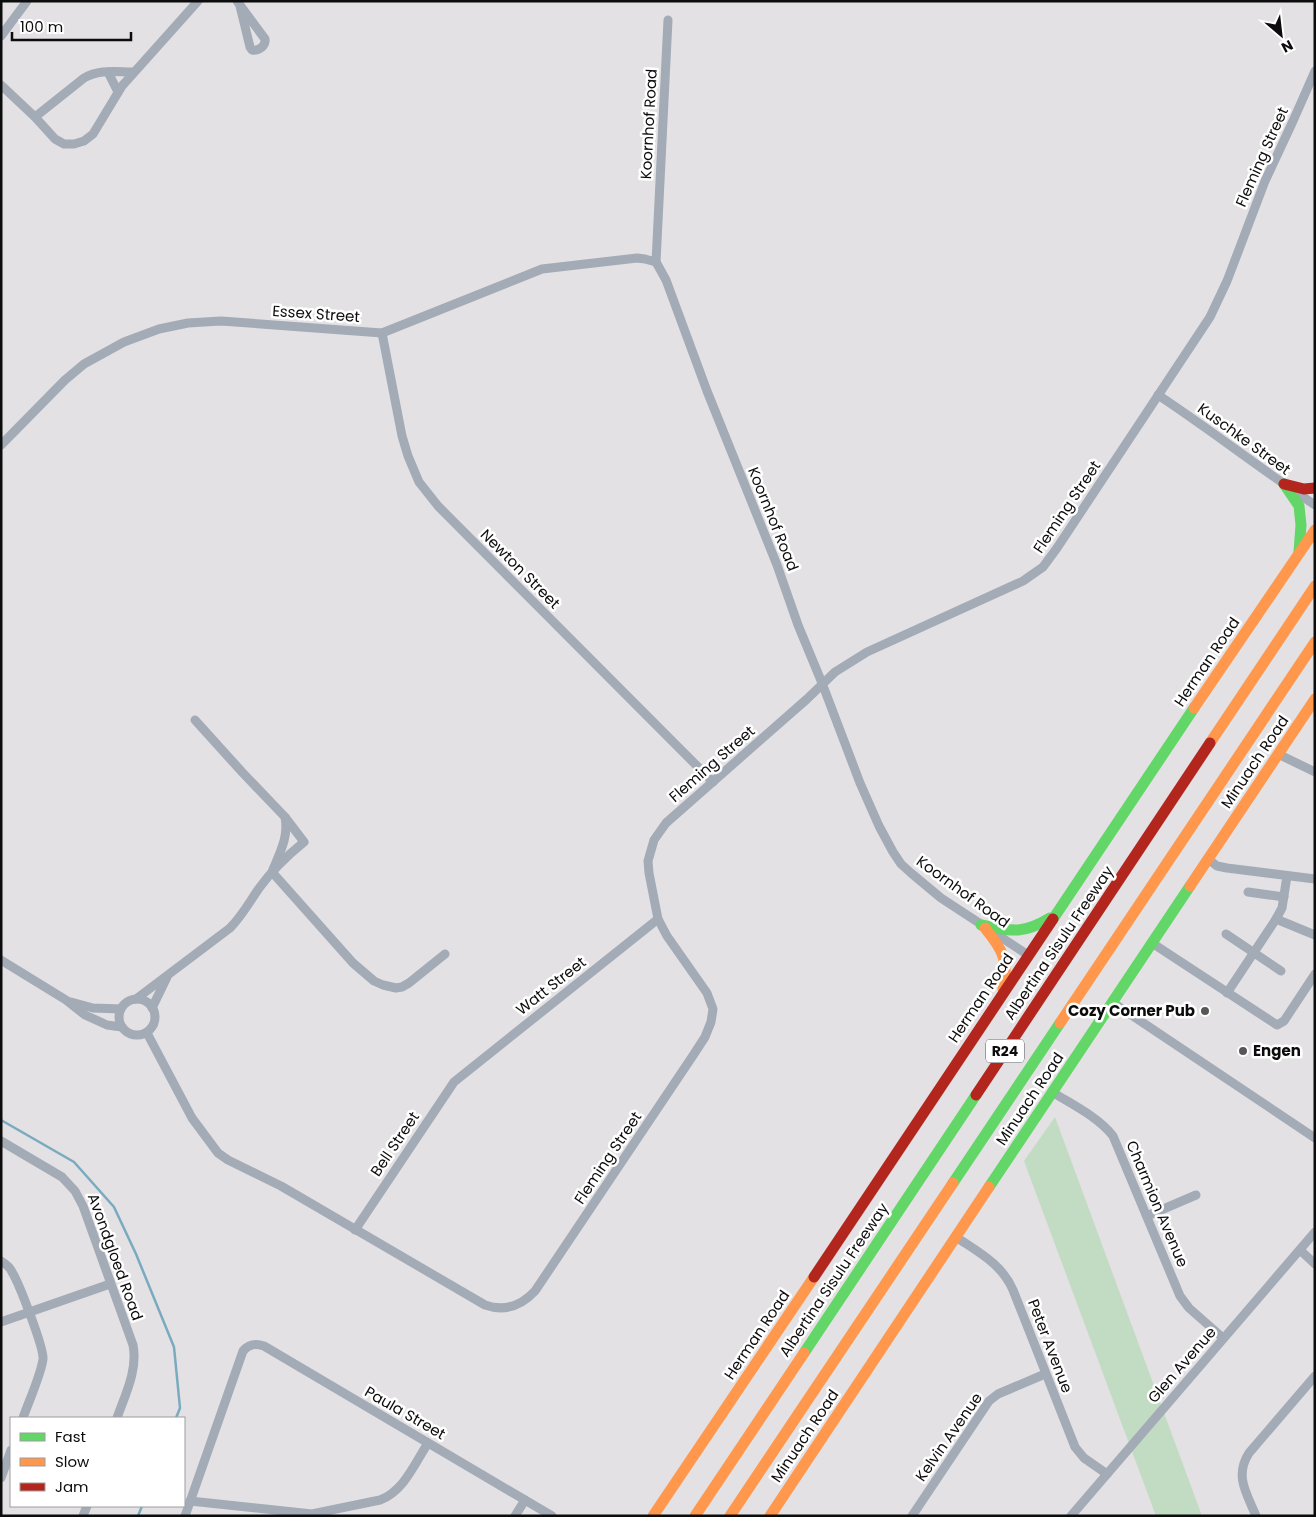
<svg xmlns="http://www.w3.org/2000/svg" width="1316" height="1517" viewBox="0 0 1316 1517" font-family="Poppins,sans-serif">
<style>
.green{fill:#c2dbc3}
.lines{fill:none;stroke-linecap:round;stroke-linejoin:round}
.stream{stroke:#79aabf;stroke-width:2.5}
.street{stroke:#a2abb6;stroke-width:9}
.fast{stroke:#63d668;stroke-width:11}
.slow{stroke:#ff974d;stroke-width:11}
.jam{stroke:#b3261e;stroke-width:11}
.poi-dot{fill:#585758;stroke:#fff;stroke-width:2}
.labels{text-anchor:middle;stroke-width:5;stroke-linejoin:round;paint-order:stroke}
.shield{fill:#fff;stroke:#565556;stroke-width:1}
.shield-label{font-size:14px;font-weight:bold;fill:#0d0c0d}
.street-label{font-size:15px;fill:#0d0c0d;stroke:#fff}
.poi-label{font-size:15px;font-weight:bold;fill:#0d0c0d;stroke:#fff;text-anchor:end}
</style>
<rect width="100%" height="100%" fill="#e3e1e3"/>
<path class="green" d="M1055,1117L1202,1516H1156L1024,1161Z"/>
<g class="lines">
<g class="stream">
<path d="M1,1120L74,1162L114,1207L136,1254L174,1347L180,1408L176,1418"/>
<path d="M138,1516L142,1506"/>
</g>
<g class="street">
<path d="M237,1L265,39C266,46 259,51 252,50L250,47L240,6"/>
<path d="M668,20L656,262L666,280L707,391L777,565L798,625L822,683L860,783L879,826L893,852L901,864L911,873L941,898L1028,955"/>
<path d="M1,36L27,1"/>
<path d="M108,72L118,92"/>
<path d="M1,85L35,117L55,139L64,144H74L84,141L93,134L122,86L198,1"/>
<path d="M35,117L84,78C99,69 116,72 133,72"/>
<path d="M382,333L402,436L408,456L419,482L438,506L713,782"/>
<path d="M1158,395C1211,430 1262,470 1315,505"/>
<path d="M1,445L65,380L84,364L124,342L159,329L188,323L221,321L382,333L542,269L637,258L645,259L656,262"/>
<path d="M1278,754L1315,772"/>
<path d="M285,817C289,838 279,854 272,872L353,963L374,981L383,985L396,988L402,987L409,983L445,954"/>
<path d="M1208,859L1217,866L1227,868L1315,879"/>
<path d="M1248,892L1284,897"/>
<path d="M1276,919L1315,935"/>
<path d="M1226,934L1281,971"/>
<path d="M1152,943L1277,1025L1284,1021L1315,974"/>
<path d="M1,960L66,1000L85,1015L107,1025L122,1027"/>
<path d="M1227,993L1276,919L1282,908L1287,876"/>
<path d="M136,999L230,928C242,916 250,901 260,887C273,869 288,855 304,842L285,817L242,772L195,720"/>
<circle cx="137" cy="1017" r="18"/>
<path d="M71,1002L93,1008L121,1009"/>
<path d="M1112,1002L1315,1138"/>
<path d="M152,1008L167,977"/>
<path d="M147,1033L192,1118L218,1153L228,1160L281,1186L485,1305C505,1312 521,1306 535,1291L694,1054L705,1037L711,1022L713,1009L707,993L667,936L658,919L649,873L648,861L654,840L666,823L807,699L835,672L867,652L1023,581L1043,567L1057,548L1210,317L1227,281L1265,181L1293,121L1315,71"/>
<path d="M1052,1092C1073,1105 1098,1117 1113,1136L1180,1296L1189,1308L1223,1338"/>
<path d="M1,1141L62,1177L75,1191L83,1206L133,1345C138,1370 125,1395 117,1418"/>
<path d="M1147,1216L1196,1195"/>
<path d="M355,1230L454,1082L658,919"/>
<path d="M956,1237C978,1252 1002,1264 1013,1290L1075,1447L1084,1458L1107,1474"/>
<path d="M1300,1250L1315,1264"/>
<path d="M1,1261C6,1264 10,1267 12,1272C19,1283 44,1348 43,1359C41,1375 28,1403 23,1418"/>
<path d="M1,1322L110,1284"/>
<path d="M1,1478L11,1450"/>
<path d="M190,1501L312,1514L380,1500C404,1491 415,1463 428,1443"/>
<path d="M83,1516L87,1506"/>
<path d="M185,1516L243,1351C249,1344 255,1343 264,1346L552,1516"/>
<path d="M515,1516L525,1500"/>
<path d="M912,1516L989,1401L998,1394L1045,1374"/>
<path d="M1071,1516L1315,1232"/>
<path d="M1256,1516C1247,1494 1234,1476 1249,1453L1315,1376"/>
</g>
<g class="fast">
<path d="M1284,484L1299,506L1301,525L1299,552"/>
<path d="M1053,919L1194,708"/>
<path d="M981,925C1011,931 1022,935 1050,918"/>
<path d="M953,1183L1060,1023"/>
<path d="M989,1187L1190,886"/>
<path d="M804,1353L976,1095"/>
</g>
<g class="slow">
<path d="M1194,708L1315,530"/>
<path d="M1210,743L1315,586"/>
<path d="M1190,886L1315,699"/>
<path d="M985,928C1003,950 1009,961 1003,989"/>
<path d="M1060,1023L1315,642"/>
<path d="M653,1516L814,1277"/>
<path d="M695,1516L804,1353"/>
<path d="M730,1516L953,1183"/>
<path d="M770,1516L989,1187"/>
</g>
<g class="jam">
<path d="M1284,484L1304,489L1315,488"/>
<path d="M976,1095L1210,743"/>
<path d="M814,1277L1053,919"/>
</g>
</g>
<g class="poi-dot">
<circle cx="1205" cy="1011" r="5"/>
<circle cx="1243" cy="1051" r="5"/>
</g>
<g class="labels">
<rect class="shield" x="986" y="1039.5" width="38" height="23" rx="4"/>
<g class="shield-label">
<text x="1005" y="1056">R24</text>
</g>
<g class="street-label">
<text transform="translate(649 124) rotate(-87)" y="5">Koornhof Road</text>
<text transform="translate(1262 157) rotate(-66)" y="5">Fleming Street</text>
<text transform="translate(316 314) rotate(4)" y="5">Essex Street</text>
<text transform="translate(1244 439) rotate(36)" y="5">Kuschke Street</text>
<text transform="translate(1067 507) rotate(-56)" y="5">Fleming Street</text>
<text transform="translate(773 519) rotate(68)" y="5">Koornhof Road</text>
<text transform="translate(520 569) rotate(45)" y="5">Newton Street</text>
<text transform="translate(1207 662) rotate(-56)" y="5">Herman Road</text>
<text transform="translate(1255 762) rotate(-56)" y="5">Minuach Road</text>
<text transform="translate(712 764) rotate(-41)" y="5">Fleming Street</text>
<text transform="translate(963 892) rotate(36)" y="5">Koornhof Road</text>
<text transform="translate(1059 943) rotate(-56)" y="5">Albertina Sisulu Freeway</text>
<text transform="translate(551 986) rotate(-38)" y="5">Watt Street</text>
<text transform="translate(981 998) rotate(-56)" y="5">Herman Road</text>
<text transform="translate(1030 1099) rotate(-56)" y="5">Minuach Road</text>
<text transform="translate(395 1144) rotate(-56)" y="5">Bell Street</text>
<text transform="translate(608 1158) rotate(-56)" y="5">Fleming Street</text>
<text transform="translate(1157 1204) rotate(67)" y="5">Charmion Avenue</text>
<text transform="translate(115 1257) rotate(70)" y="5">Avondgloed Road</text>
<text transform="translate(834 1280) rotate(-56)" y="5">Albertina Sisulu Freeway</text>
<text transform="translate(757 1335) rotate(-56)" y="5">Herman Road</text>
<text transform="translate(1050 1346) rotate(69)" y="5">Peter Avenue</text>
<text transform="translate(1182 1365) rotate(-49)" y="5">Glen Avenue</text>
<text transform="translate(405 1413) rotate(30)" y="5">Paula Street</text>
<text transform="translate(805 1436) rotate(-56)" y="5">Minuach Road</text>
<text transform="translate(949 1437) rotate(-55)" y="5">Kelvin Avenue</text>
</g>
<g class="poi-label">
<text x="1195" y="1016">Cozy Corner Pub</text>
<text x="1253" y="1056" text-anchor="start">Engen</text>
</g>
</g>
<rect width="1316" height="1517" fill="none" stroke="#0d0c0d" stroke-width="5"/>
<rect x="10" y="1417" width="175" height="90" fill="#ffffff" stroke="#9e9e9e"/>
<rect x="20" y="1433" width="25" height="8" fill="#63d668" stroke="#9e9e9e"/>
<text x="55" y="1442" font-size="15" fill="#0d0c0d">Fast</text>
<rect x="20" y="1458" width="25" height="8" fill="#ff974d" stroke="#9e9e9e"/>
<text x="55" y="1467" font-size="15" fill="#0d0c0d">Slow</text>
<rect x="20" y="1483" width="25" height="8" fill="#b3261e" stroke="#9e9e9e"/>
<text x="55" y="1492" font-size="15" fill="#0d0c0d">Jam</text>
<g transform="translate(1281 35) rotate(152)" stroke="#ffffff" stroke-width="4" paint-order="stroke">
<path d="M0-4L9 19L0 12L-9 19Z" fill="#0d0c0d"/>
<text y="-8" font-size="14" font-weight="bold" text-anchor="middle" fill="#0d0c0d">N</text>
</g>
<path d="M12 32v8h119v-8" fill="none" stroke="#0d0c0d" stroke-width="2.5"/>
<text x="20" y="32" font-size="15" fill="#0d0c0d" stroke="#ffffff" stroke-width="4" paint-order="stroke">100 m</text>
</svg>
